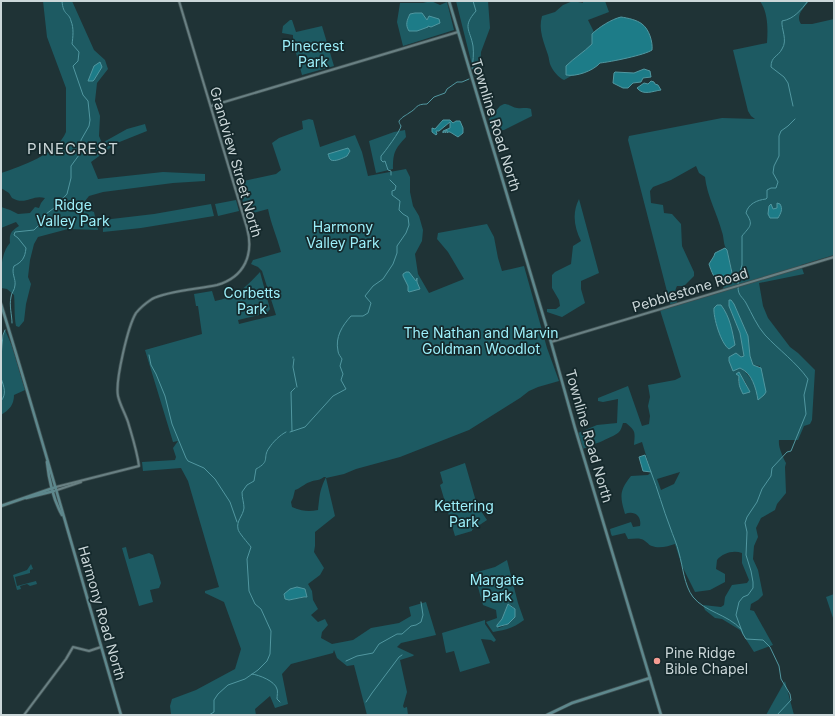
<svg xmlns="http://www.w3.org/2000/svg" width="835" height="716" viewBox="0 0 835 716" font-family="Inter,sans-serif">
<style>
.green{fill:#1d5a62;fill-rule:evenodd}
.water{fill:#1d7c88;stroke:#5197a0}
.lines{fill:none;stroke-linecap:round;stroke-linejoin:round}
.stream{stroke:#5197a0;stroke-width:1}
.tertiary-casing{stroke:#3e5052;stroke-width:3.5}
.secondary-casing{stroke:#3e5052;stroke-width:4}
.tertiary{stroke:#698083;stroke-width:2}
.secondary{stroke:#5e888d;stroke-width:2.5}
.poi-dot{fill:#f59c92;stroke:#15292c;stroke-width:1.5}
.labels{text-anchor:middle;stroke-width:3.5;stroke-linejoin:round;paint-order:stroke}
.park-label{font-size:14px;fill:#9ceffa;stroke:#15292c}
.street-label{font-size:14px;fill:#cbd7d9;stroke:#15292c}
.poi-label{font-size:14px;fill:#cbd7d9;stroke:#15292c;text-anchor:start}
.neighbourhood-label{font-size:15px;letter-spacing:1px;fill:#cbd7d9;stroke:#15292c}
</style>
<rect width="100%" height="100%" fill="#1f3336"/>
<g class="green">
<path d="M43,1H72L94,50L105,60L108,69L97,83L95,101L100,116L99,136L102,143L127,129L145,124L147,131L117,143L91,162L98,179L163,172L205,174V181L173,183L103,192L89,196L85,201L91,211L94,212L98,230L68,229L38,237L34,244L30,260L28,277L31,284L26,304L24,321L19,327L16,326C14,316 15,305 14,295L7,289L1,288C1,273 0,254 10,243C9,234 11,231 19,226L16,222L1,228V207L10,210L18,214L30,213L35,207L39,208L41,203L45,198C32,194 26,206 12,198L9,193L1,188V173C22,166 57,154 66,132V88L47,37Z"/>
<path d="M431,1L440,5L447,2L454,30L403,46L397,22L400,3H423Z"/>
<path d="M456,1H488L490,28L481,52L480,68L475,77Z"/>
<path d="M573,1L583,3V1H605L609,12L588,20L594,32L592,34V44L567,76L573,75L564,80C559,78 552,70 550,64C549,61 549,58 548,55C544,42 538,30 542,16L555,12L563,5Z"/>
<path d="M760,1H809C804,8 795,15 801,24H812L834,19V255L801,265L804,274L759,283L763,306L768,318L790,347L798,353L815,370L812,420L810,424L804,426L798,440H779C778,447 783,457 786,463L785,467L786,493L777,504L775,510L761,518L756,528L758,537L754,546L753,559L758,570L763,595L758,600L751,604L750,610L754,611L773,645L754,652L740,630L722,619L715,618L705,610L703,605L721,607L724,605L725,597L732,585L747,583L749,580L742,563V553C733,550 723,553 717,560L716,569L725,574V582L710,590L695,592L682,566L675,544C669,546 659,549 652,546C648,545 646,540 641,539C637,538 632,539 628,539L625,533L612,536L611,534L610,529L631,522L633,527L640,526C642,516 634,510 625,514C620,496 619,491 631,476L648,475L651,472L642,442L634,445C635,432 636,431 626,423H623C622,426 621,430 619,432C616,436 590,446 583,449L578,433L597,425L617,423L618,399L603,402L598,401V398L628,386L642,426L649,424L650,416L648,406L650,397L648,385L675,380L681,377L660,310L671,307L628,140L629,136L722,118L755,119L751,116L748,111L733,50L767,43C768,28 768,13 760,1ZM696,166L699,173L705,177C707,196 717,213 722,232C724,237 723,245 727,250L733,275L727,284H724L723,289L678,304C674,298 674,292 677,286H684L694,276V272L682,246L681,224L672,214L664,213L663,205L651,203L650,191L653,187L671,180ZM734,304L748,336L750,356L753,365L760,366L758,399L754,383L743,369L741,368L735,353L741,357L744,356L740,333L729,306ZM739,376L745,381L749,390L743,394L738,382ZM680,472L674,484L661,490L657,479Z"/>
<path d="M290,20H292L296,32L322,26L334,66L302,75L293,42V35L282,33L283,26Z"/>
<path d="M504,104C509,104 512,107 517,108C522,109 526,107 531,109L532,116L504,130L491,132L489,119L500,106Z"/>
<path d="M309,119L313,120L320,147L355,135L362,152L368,176L406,169L410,177V192L413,206L419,216L423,230L422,241L415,254L418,274L429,293L464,279L448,252L437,239L438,233L487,224L494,237L498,258L502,271L524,266L547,348L559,381L538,387L529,391L520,398L469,430L400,457L356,469L344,474L326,478L335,516L315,532V546L314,552L324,568L320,575L308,584L312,591L313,600L318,609L311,615L318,622L325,619L328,625L322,632L321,638L332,644L353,640L371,628L399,623L411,616L409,607L426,602L436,635L401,643L397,647L414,655L413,656L400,660L407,692L403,706L404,708L407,707L408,715H367L354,665L347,666L337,658L334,650L333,653L291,664L282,674L288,704L275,708L270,696L255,709L256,715H167L171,714L170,706L172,699L196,690L235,669L241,649L224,602L205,593V591L219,587L188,481L181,468L143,471L142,462L175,460L176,457L173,448L178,441L173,442L145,350L202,334L198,306H196L194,294L212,291L215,301C236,297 245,288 260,272L270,309L267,313L238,320L239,324L276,315L262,271L258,267L251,264L253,260L281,252C277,237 271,224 268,209L249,214L248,211L246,212L242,199L244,198L239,182L276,174L281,170L272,143L279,138L303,129L302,121ZM324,477H326C319,492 320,495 318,510C308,512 301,511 292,507L291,502L293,498L295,490C301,488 304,484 310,482C315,479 317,482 324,477ZM298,588L305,589L307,597L289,600L285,599L284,594Z"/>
<path d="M405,130L406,137C395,149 393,152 393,169L376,173L369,141L394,132Z"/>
<path d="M579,199L599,273L581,281V289L585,303L562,317L547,312V309H556L560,306L559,300L552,288V275L555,272L571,264L573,246L581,241C574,227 572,213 579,199Z"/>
<path d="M236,200L239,211L218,216L215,204Z"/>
<path d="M211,204L214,216L141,228L103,232V220L154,214Z"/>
<path d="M5,330L12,346L25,390L14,395C14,405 9,410 1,415C1,394 0,347 5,330Z"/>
<path d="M465,463L477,505L487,520L472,530V531L455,536L440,485L443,483L440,472Z"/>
<path d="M126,547L129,559L149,553L153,555L161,583L159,588L150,590L153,602L139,606L122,548Z"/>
<path d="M507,560L518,603L524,620C513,628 507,630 493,632L486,622L497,618L496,610L483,605L474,573L495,567ZM508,604C515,606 515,611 515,617L508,624L499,628L497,625L502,619Z"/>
<path d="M31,564L33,569L30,570V573L15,577L17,586L36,581L37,584L30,586L27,584L20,586L21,589L17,590L13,575L27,570Z"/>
<path d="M834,594V621L826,597Z"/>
<path d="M485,620V624L496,640L494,642L491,640L481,639L490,663L460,672L454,651L446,653L442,633Z"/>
<path d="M785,681L794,715H766Z"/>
</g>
<g class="water">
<path d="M415,13H422L427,20L429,16L439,19L440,23L431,27L428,26V27L417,31H409C405,25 407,20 410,14Z"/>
<path d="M621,17C628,18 637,20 642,24C649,29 653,42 652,50C645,55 610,62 600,63C593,71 576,77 566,75V66C574,58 584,52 592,44V34C599,27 612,19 621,17Z"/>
<path d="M100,62L102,67L94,80L93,81H88L94,66Z"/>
<path d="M644,69L650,71L651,77L643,78L641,82L633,83L628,88H623L613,83L614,73L615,72L634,73Z"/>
<path d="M651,81L654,82L655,84L658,85L661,90C653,91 643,96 637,88L644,83L648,84Z"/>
<path d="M443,120H450L453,123L456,121H460L463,128V133L458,137L450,132H448L447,133V130L445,133V130L443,133V131L450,128V122L439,131H436L437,134L436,135L432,132V128L435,129Z"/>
<path d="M348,148L350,151L347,156C343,158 335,162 331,160C329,159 329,156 328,154Z"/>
<path d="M777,203L780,204C783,209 781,213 778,218H770L768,214L769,206L771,204L773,209L777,208Z"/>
<path d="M725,248L727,250L734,282L720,284C715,280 711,271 709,264L714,256L715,253Z"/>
<path d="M406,272H409L416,281L417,278V282L420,289L409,292L408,291V286L403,276V274Z"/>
<path d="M729,300H731L734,304L748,336L750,356L753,365L761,368L766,392L764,395L758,400C756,388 752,373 740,368L733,371L729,361V357L736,353L741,357L744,356L740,333L729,306Z"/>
<path d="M717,305H721C730,317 732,330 735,345L729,349C721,344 713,317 714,308Z"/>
<path d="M739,372L749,390L750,392L743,394C740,388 738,384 739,376L736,374Z"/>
<path d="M645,455L651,472L643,471L639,457Z"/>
<path d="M297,587L305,589L307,597H304L289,600L285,599L284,594L290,589Z"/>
<path d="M508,604L515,609V617L508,624L497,627V625L502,619Z"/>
</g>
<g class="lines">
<g class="stream">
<path d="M472,69C473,61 474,54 473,46C470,29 462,27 476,11L473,1"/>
<path d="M793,106L788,83L784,77L771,67C771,56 778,57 782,49C788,40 781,29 782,21C794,19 801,10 808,1"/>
<path d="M391,175V171L388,170L385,161L383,162L381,160V156C384,153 401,130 401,126C400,124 399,123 399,121C403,116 405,116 409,113C418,108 415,104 427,104L434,97L445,93L447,89L457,82H462L469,79"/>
<path d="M738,284L739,275L742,265V236C750,226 754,225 746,213C748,204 757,200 766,199L767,198V190L771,188H776L778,182L773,173L774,166L779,156V136L781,131L788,126L795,119"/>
<path d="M738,287C738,296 742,296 746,303C752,314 757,326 765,335C779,350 796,362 808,379L804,395L806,414L791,451L787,452L772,468L771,476L762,489L757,502L747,517L745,523L747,532L746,555L751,571L753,582V588L748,595L743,597L739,602L736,615L743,634L746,639L763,640L770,647L779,666L781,679L790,694L791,700L777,715"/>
<path d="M12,323C12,315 9,306 11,297C11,293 15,290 15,285C16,279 11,273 14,266C22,262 25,258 26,248L18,238L14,235L15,232L34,230L40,224L42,217L54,208L67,194L71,178V166L79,155L80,151L81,140L89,126L90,120L88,101L83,95L73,66L78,61L79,52L72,44C73,37 74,28 71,21C69,12 63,16 62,1"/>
<path d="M149,355L151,365L156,374L165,396L172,424L186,458L188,461L204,468L215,479L230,502L237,522"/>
<path d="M1,357L3,335L5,330"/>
<path d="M293,357V358"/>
<path d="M294,359L293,367L297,387"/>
<path d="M1,378C4,387 7,394 1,401"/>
<path d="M292,431L291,392L295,388"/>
<path d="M290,432L305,427L333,396L346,389L341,380L343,374L340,366L342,359C341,357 338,354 338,351C335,337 342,326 351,316H363L368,313L371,303L365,296L373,286L383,279L393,264L397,253V246L406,233L409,225L408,217L403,214L399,210L400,201L392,195V191L395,190L396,186L390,180"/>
<path d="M651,472C658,490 663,509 670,527C673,536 677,544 679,553C683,567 684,585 693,597C705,612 727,614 741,629"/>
<path d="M346,661L357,656L373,653L379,644L397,634H402L411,626L416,625L421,622L423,615L421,602"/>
<path d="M252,674C259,675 275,681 277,689C278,691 277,696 277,699L280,702"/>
<path d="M366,702L372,693L399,657L402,655"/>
<path d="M209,715L214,712V700L218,694L228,685L245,679L258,670L267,661L270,654L271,631L261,609L255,604L249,591L247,559L251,547C248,543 238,532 238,529C236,521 243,516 244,508C244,503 242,498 242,492L247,485L254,481L256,469C271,461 262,458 269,448C273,442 280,435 286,432"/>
</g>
<defs>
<g id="tertiary">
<path d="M211,106L458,32"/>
<path d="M551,342L834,257"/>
<path d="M56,487L139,466C137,451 132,436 128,422C125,413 120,405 118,396C115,381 128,326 136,313C140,308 146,303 152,299C167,291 199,289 217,285C245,277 254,254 247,228L179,1"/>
<path d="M57,490L81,482"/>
<path d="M24,715L66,659L73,647L89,651L101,647"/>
</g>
<g id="secondary">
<path d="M449,1L551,342L575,428L661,715"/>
<path d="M1,304C43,440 81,578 121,715"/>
<path d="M47,462C49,480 53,499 62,515"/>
<path d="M26,498L54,491"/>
<path d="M1,506L56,487"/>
<path d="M547,715L572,703L650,678"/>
</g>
</defs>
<use href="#tertiary" class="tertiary-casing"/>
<use href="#secondary" class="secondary-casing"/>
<use href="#tertiary" class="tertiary"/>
<use href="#secondary" class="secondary"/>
</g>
<circle class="poi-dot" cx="657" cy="661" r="4"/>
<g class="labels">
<g class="park-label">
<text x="313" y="51">Pinecrest<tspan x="313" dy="16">Park</tspan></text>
<text x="73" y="210">Ridge<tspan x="73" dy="16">Valley Park</tspan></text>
<text x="343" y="232">Harmony<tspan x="343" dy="16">Valley Park</tspan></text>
<text x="252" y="298">Corbetts<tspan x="252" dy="16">Park</tspan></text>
<text x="481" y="338">The Nathan and Marvin<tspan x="481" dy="16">Goldman Woodlot</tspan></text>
<text x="464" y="511">Kettering<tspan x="464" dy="16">Park</tspan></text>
<text x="497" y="585">Margate<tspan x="497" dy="16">Park</tspan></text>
</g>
<g class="street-label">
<text transform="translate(496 125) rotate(73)" y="5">Townline Road North</text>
<text transform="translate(236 162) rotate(74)" y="5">Grandview Street North</text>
<text transform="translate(690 290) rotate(-17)" y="5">Pebblestone Road</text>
<text transform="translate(589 436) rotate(74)" y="5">Townline Road North</text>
<text transform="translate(102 613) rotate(74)" y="5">Harmony Road North</text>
</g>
<g class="poi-label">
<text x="665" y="658">Pine Ridge<tspan x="665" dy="16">Bible Chapel</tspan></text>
</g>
<g class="neighbourhood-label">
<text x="73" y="154">PINECREST</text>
</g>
</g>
<rect width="835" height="716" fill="none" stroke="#cbd7d9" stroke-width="4"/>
</svg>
